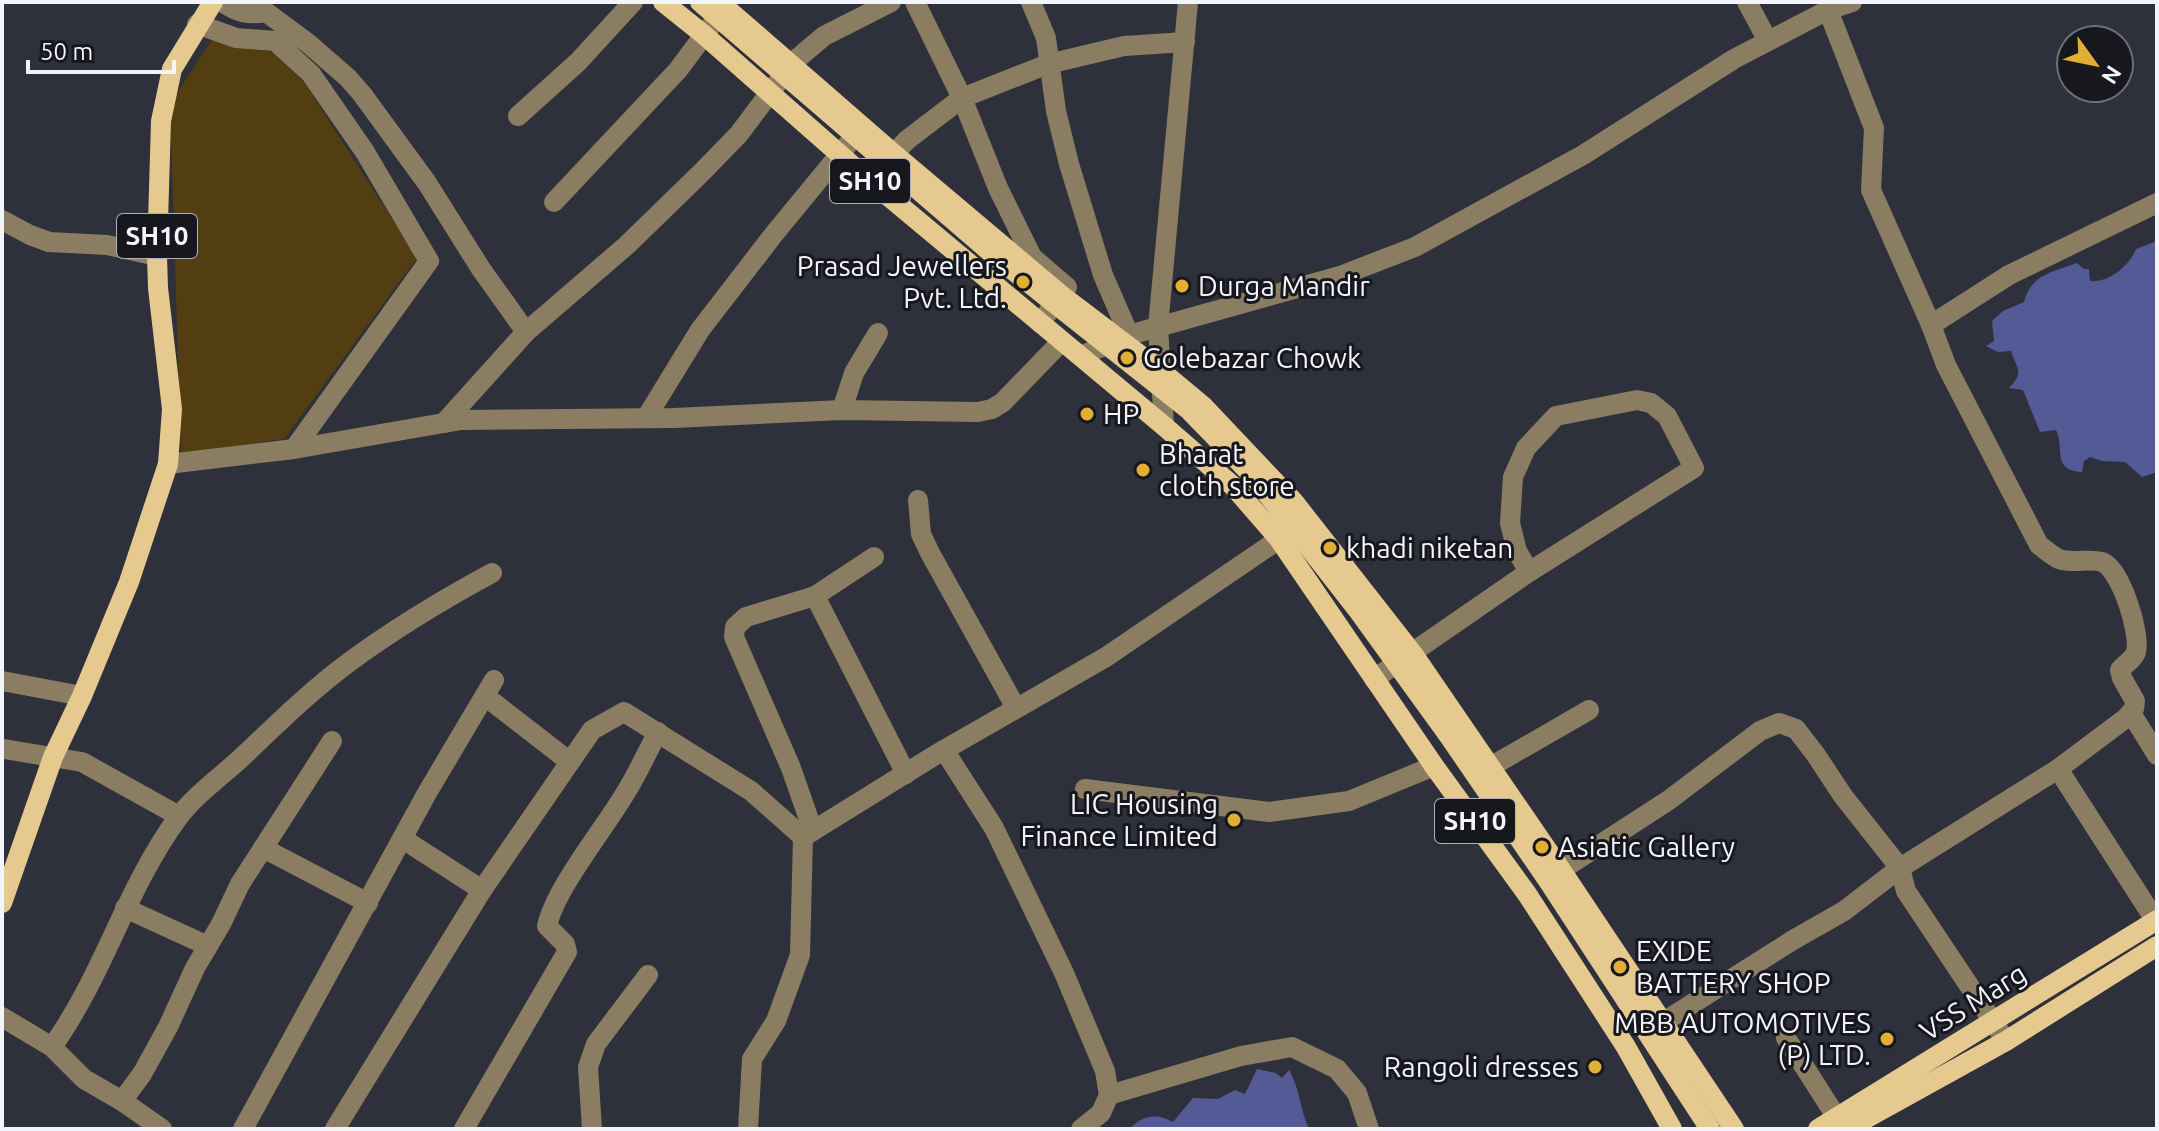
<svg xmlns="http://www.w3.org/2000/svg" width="2159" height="1131" viewBox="0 0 2159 1131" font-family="Ubuntu,sans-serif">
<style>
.green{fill:#523e10}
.water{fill:#545a96}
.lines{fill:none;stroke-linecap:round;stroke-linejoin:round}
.minor{stroke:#8a7d61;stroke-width:20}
.major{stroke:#e5c98f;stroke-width:20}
.major-bridge{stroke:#e5c98f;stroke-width:20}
.poi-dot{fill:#e1af34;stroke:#17181d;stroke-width:3}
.labels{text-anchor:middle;stroke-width:6;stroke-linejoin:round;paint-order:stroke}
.shield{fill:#17181d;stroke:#b1b2b9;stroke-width:2}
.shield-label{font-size:26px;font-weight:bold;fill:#f3f4fc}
.poi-label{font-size:28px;fill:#f3f4fc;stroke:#17181d;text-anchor:start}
.street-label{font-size:28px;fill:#f3f4fc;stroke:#17181d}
</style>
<rect width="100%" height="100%" fill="#2e303b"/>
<path class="green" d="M213,38L236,47L273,52L306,85L417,258L284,439L181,454L170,104Z"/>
<g class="water">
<path d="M2157,241V472L2142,477L2125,462L2102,461L2090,457L2084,461L2082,472C2051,471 2065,447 2056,430L2040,432L2023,390L2009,388C2024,372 2018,371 2011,351L1998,352L1986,346L1994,341L1992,321L2003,311L2024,302C2031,274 2053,272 2077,263L2084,269H2089L2090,281C2109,283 2129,266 2136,249Z"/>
<path d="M1257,1069L1276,1073L1282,1078L1289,1070C1300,1089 1300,1110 1309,1129H1129C1144,1115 1155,1113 1173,1122L1193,1098L1218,1099L1235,1090L1245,1094Z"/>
</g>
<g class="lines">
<g class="minor">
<path d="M222,2C238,13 247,15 266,12L309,44L348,78L362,94L427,183L481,269L526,332L627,245L701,173L739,134L792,63L824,36L891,2"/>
<path d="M915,2L962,98L998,188L1032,257L1067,287L1040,323"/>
<path d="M1031,2L1046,38L1056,111L1069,164L1103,275L1129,335"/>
<path d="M1747,2L1768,41"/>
<path d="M197,24L236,38L275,41L311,74L365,152L429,261L294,449"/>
<path d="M518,116L578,62L633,2"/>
<path d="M869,180L907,140L962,98L1048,64L1124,46L1185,42"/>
<path d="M554,202L678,70L725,7"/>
<path d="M2,220L30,235L49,242L107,245L157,256"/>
<path d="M1931,325L2009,275L2157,203"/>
<path d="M1081,356L1129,335L1340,276L1415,247L1583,155L1734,59L1828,10L1852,2"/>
<path d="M842,410L854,373L878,333"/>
<path d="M646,418L700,330L774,234L862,127"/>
<path d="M444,423L526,332"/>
<path d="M1164,426L1158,327L1188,2"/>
<path d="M168,464L294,449L461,420L674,418L842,410L978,412L992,409L1003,402L1061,342"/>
<path d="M918,500L921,534L930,553L1016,708"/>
<path d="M815,596L906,774"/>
<path d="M1374,679L1529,572L1694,468L1667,416L1651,403L1637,400L1556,416L1526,448L1513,477L1510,523L1517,551L1529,572"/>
<path d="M2,681L82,696"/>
<path d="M485,696L570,762"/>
<path d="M2136,721L2157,755"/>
<path d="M4,749L82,762L179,816"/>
<path d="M944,750L994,828L1064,973L1105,1071L1109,1095L1101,1113L1081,1129"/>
<path d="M1490,767L1589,710"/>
<path d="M2058,769L2157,923"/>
<path d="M1085,789L1269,812L1349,801L1434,766"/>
<path d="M813,831L791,768L734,637L735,627L746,617L815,596L874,557"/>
<path d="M803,837L937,754L1106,657L1294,529"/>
<path d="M403,839L482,890"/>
<path d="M263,848L368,903"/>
<path d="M1561,870L1669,800L1760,731L1779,723L1796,729L1816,755L1843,796L1900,868L1906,891L2006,1041"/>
<path d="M125,908L208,946"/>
<path d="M2,1017L52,1047L84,1079L122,1101L162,1129"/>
<path d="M1662,1023L1793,940L1844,911L1900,868L2058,769L2126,718L2134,709L2135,701L2122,678L2120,670C2125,664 2134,659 2136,652C2141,634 2121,569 2102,562C2089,558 2073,564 2059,559C2052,556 2045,549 2039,545L1946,365L1931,325L1871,190L1874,128L1828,10"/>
<path d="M1786,1038L1844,1129"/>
<path d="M52,1047C103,976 126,889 177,819C193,797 219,778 239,760C274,727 309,692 348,663C394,629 442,600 492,573"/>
<path d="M1109,1095L1241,1056L1292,1047L1337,1069L1357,1093L1369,1129"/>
<path d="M122,1101L142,1074L168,1027L195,968L221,924L240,884L332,741"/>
<path d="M243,1129L427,793L494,680"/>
<path d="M335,1129L482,890L592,730L624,712L751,791L803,837L800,955L776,1021L752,1059L748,1129"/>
<path d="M464,1129L567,952L565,944L547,926C556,887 605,828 626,792C638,773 647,752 658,732"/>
<path d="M592,1129L588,1067L596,1044L648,975"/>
</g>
<g class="major">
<path d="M663,2L703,34L869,180L1164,426L1233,486L1279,539L1434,766L1527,894L1626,1047L1672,1129"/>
<path d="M719,2L894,154L1061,295L1161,371L1203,406L1294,502L1413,654L1561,870L1734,1129"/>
<path d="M2,903L53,757L82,696L129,582L168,464L172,409L158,288L157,256L161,121L172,69L213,2"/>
<path d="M1818,1129L2157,920"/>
<path d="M1847,1129L2006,1041L2157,946"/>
</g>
<path class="major-bridge" d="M700,2L995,256L1189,410L1254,477L1357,609L1451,739L1549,882L1710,1129"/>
</g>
<g class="poi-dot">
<circle cx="1023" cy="282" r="8"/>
<circle cx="1182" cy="286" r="8"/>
<circle cx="1127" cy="358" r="8"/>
<circle cx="1087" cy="414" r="8"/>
<circle cx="1143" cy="470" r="8"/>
<circle cx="1330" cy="548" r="8"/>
<circle cx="1234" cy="820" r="8"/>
<circle cx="1542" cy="847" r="8"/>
<circle cx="1620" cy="967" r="8"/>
<circle cx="1887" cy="1039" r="8"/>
<circle cx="1595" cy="1067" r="8"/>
</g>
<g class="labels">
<g class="shield">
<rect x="830" y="159" width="80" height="44" rx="6"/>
<rect x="117" y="214" width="80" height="44" rx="6"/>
<rect x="1435" y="799" width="80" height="44" rx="6"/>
</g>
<g class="shield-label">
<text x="870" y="190">SH10</text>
<text x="157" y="245">SH10</text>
<text x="1475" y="830">SH10</text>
</g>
<g class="poi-label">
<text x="1007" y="276" text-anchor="end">Prasad Jewellers<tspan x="1007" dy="32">Pvt. Ltd.</tspan></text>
<text x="1198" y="296">Durga Mandir</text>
<text x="1143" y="368">Golebazar Chowk</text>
<text x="1103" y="424">HP</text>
<text x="1159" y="464">Bharat<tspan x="1159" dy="32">cloth store</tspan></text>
<text x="1346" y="558">khadi niketan</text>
<text x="1218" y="814" text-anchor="end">LIC Housing<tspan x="1218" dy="32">Finance Limited</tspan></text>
<text x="1558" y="857">Asiatic Gallery</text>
<text x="1636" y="961">EXIDE<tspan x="1636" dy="32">BATTERY SHOP</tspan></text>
<text x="1871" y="1033" text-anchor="end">MBB AUTOMOTIVES<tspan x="1871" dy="32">(P) LTD.</tspan></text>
<text x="1579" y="1077" text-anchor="end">Rangoli dresses</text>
</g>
<g class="street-label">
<text transform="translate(1973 1002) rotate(-32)" y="10">VSS Marg</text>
</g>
</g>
<rect width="2159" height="1131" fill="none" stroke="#f3f4fc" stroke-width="8"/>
<g transform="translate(2095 64) rotate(123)"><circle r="38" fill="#17181d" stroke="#6f7076" stroke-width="2"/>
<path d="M0-6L14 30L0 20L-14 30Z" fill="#e1af34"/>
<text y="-12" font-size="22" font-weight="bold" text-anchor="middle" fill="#f3f4fc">N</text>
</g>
<path d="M28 60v12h146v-12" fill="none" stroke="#f3f4fc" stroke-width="4"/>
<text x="40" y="60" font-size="24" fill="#f3f4fc" stroke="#17181d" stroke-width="6" paint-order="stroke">50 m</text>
</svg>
